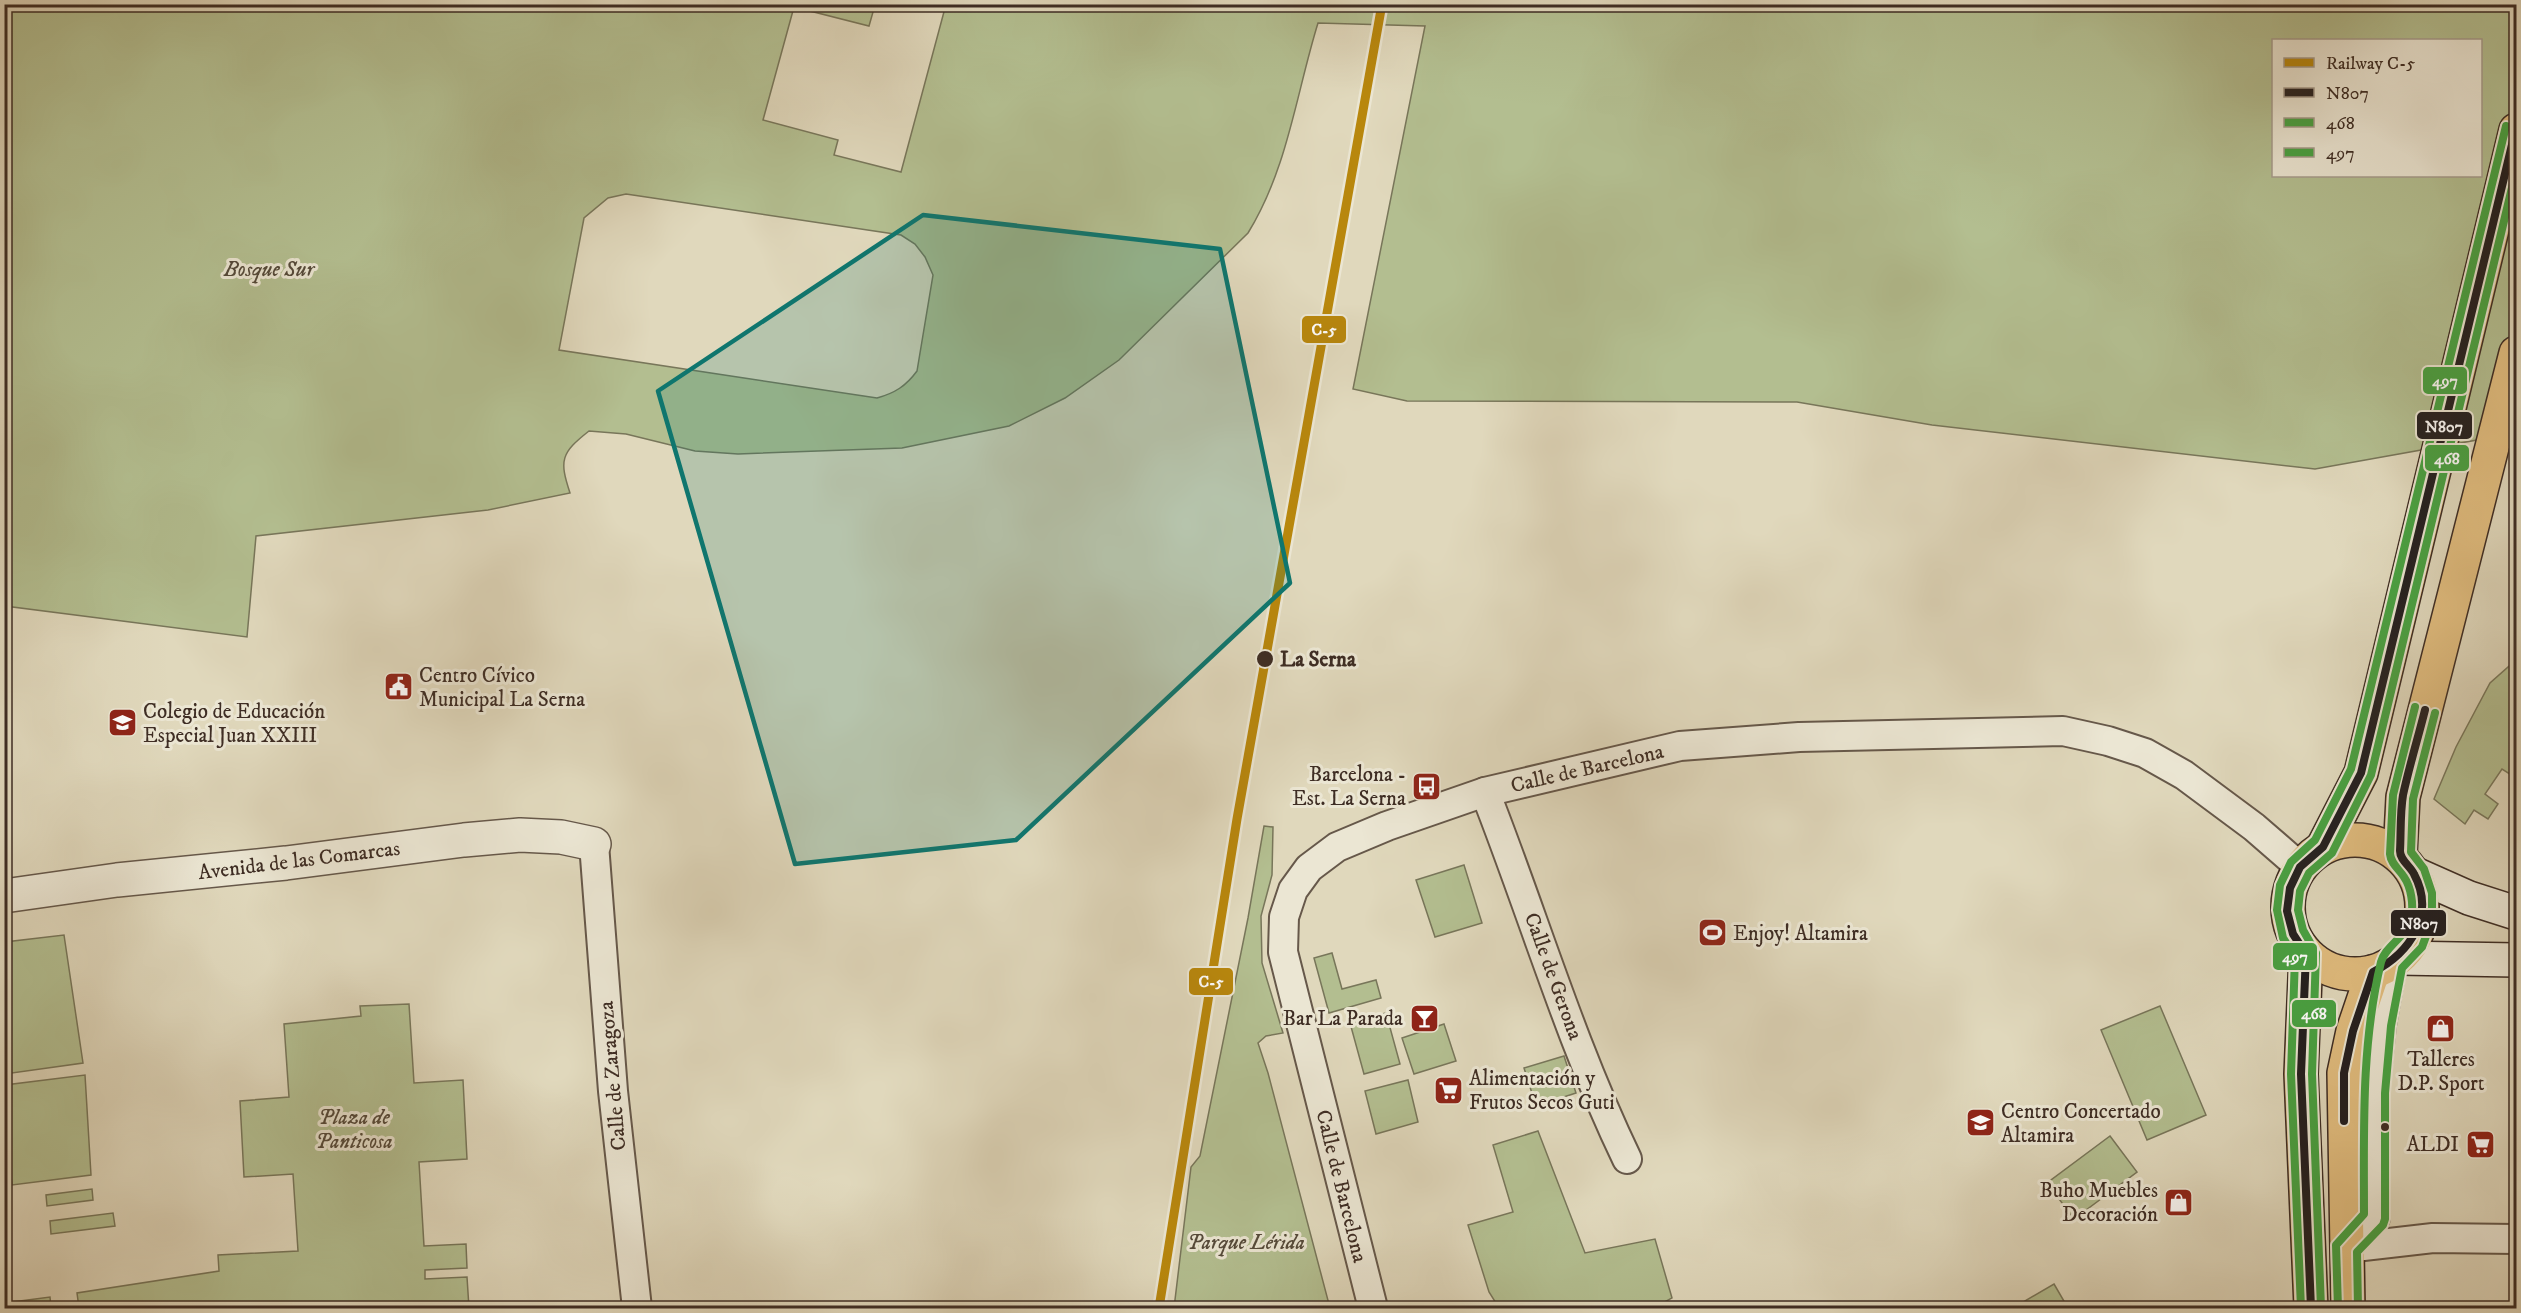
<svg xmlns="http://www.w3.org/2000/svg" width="2521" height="1313" viewBox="0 0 2521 1313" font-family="'IM FELL DW Pica',serif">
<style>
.green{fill:#b3be90;stroke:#78765a;stroke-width:1.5;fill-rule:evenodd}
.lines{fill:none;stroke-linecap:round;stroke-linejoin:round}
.minor-casing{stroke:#66584a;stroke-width:32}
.tertiary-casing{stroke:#66584a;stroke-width:36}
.secondary-casing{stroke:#3e2d24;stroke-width:36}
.trunk-casing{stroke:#3e2d24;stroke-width:36}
.minor{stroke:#ebe6d3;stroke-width:28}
.tertiary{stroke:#ebe6d3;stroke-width:33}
.secondary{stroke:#ebe6d3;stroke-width:33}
.trunk{stroke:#e0bc7e;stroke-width:33}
.bus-1-casing{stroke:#ebe6d3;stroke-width:12}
.bus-2-casing{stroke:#ebe6d3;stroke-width:12}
.bus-3-casing{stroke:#ebe6d3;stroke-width:12}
.bus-1{stroke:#231f20;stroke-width:8}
.bus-2{stroke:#48a242;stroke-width:8}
.bus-3{stroke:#48a242;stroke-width:8}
.rail-1-casing{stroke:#ebe6d3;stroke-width:14}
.rail-1{stroke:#b8870d;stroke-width:9}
.marked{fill:#0f766e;fill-opacity:0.2;stroke:#0f766e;stroke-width:4.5;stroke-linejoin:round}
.stop-dot{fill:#3e2d24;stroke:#ebe6d3;stroke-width:2}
.labels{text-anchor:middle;stroke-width:6;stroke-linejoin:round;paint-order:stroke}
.park-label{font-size:21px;font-style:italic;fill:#554a3a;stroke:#ebe6d3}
.stop-label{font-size:21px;font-weight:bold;fill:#3e2d24;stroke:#ebe6d3;text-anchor:start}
.poi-label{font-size:21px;fill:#3e2d24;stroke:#ebe6d3;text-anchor:start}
.street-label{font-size:21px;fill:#3e2d24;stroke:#ebe6d3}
.line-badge{stroke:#ebe6d3;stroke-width:2}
.badge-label{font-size:16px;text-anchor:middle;font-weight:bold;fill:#fff}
</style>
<rect width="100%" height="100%" fill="#e0d8bc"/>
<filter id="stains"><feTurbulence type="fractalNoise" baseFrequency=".00333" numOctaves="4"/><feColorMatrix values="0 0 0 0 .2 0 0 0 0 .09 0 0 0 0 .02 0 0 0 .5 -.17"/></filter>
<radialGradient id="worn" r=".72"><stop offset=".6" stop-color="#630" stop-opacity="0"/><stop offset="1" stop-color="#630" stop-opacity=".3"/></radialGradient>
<g class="green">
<path d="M5,5H875L869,26L794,7L763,120L838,140L834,155L901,172L945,8L932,5H2516V433L2315,469L1932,425L1797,402L1407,401L1353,389L1425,26L1318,23C1296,94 1288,168 1248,233L1119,360L1065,398L1009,426L902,448L738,454L695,451L626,434L589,431C561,453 559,460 570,493L488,510L256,536L247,637L5,606ZM2274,40H2480V176H2274ZM626,194L901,235L915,244L925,257L933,275L917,371C906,386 895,393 877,398L559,350L584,218L608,198Z"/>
<path d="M2516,660V778L2502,769L2485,794L2498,804L2488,819L2474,810L2465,824L2434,799L2456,747L2490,683Z"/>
<path d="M1264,826L1273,827L1272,875L1261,916L1262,963L1283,1033L1266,1036L1258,1043L1268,1073L1330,1308H1174L1191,1167L1200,1156L1248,918Z"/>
<path d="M1464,865L1482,923L1435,937L1416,880Z"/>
<path d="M64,935L83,1063L5,1074V942Z"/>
<path d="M1332,953L1342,989L1376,980L1381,998L1329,1013L1314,958Z"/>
<path d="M409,1004L414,1083L463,1080L467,1159L419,1162L424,1246L466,1244L467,1268L425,1270V1279L467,1277L469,1308H79L77,1293L219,1271L218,1255L298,1251L293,1174L244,1177L240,1101L289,1097L284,1024L361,1016L360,1006Z"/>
<path d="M2160,1006L2206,1115L2147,1140L2101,1030Z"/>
<path d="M1386,1013L1400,1064L1364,1074L1350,1023Z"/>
<path d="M1444,1024L1456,1061L1414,1074L1402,1038Z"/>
<path d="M1564,1056L1576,1093L1536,1106L1524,1068Z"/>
<path d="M85,1075L91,1175L12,1185L5,1126V1085Z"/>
<path d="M1408,1080L1418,1122L1376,1134L1365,1091Z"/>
<path d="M1538,1131L1585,1253L1655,1239L1672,1298L1654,1308H1499L1489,1292L1468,1225L1513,1212L1493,1145Z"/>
<path d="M2110,1136L2137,1172L2074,1219L2047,1183Z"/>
<path d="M92,1189L93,1200L47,1206L46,1195Z"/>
<path d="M113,1213L115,1226L51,1234L50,1221Z"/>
<path d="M2054,1284L2068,1308H2013Z"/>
<path d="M50,1297L51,1308H5V1303Z"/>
</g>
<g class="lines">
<defs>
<g id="minor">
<path d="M1485,792C1533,914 1570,1041 1627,1159"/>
<path d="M594,844L613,1091L637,1308"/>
<path d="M2346,1248L2375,1218L2374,1092L2381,1025L2392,963"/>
<path d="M2346,1248L2433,1238L2516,1239"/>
<path d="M1373,1308L1283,952L1284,917L1293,890L1309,868L1337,847L1387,826L1485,792L1680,746L1799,737L2063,731L2108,741L2145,753L2184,775L2254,827L2300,867"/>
</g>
<path id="tertiary" d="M4,896L117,880L286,863L464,840L520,835L561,837L594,844"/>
<g id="secondary">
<path d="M2415,874L2469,898L2516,913"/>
<path d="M2398,958L2516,960"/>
</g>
<g id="trunk">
<circle cx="2355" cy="907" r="67"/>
<path d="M2323,847L2361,773L2516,130"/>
<path d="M2400,855L2403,797L2516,353"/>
<path d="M2306,954L2301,1074L2311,1308"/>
<path d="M2348,1308L2344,1073L2353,1031L2373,972"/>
</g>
</defs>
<use href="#minor" class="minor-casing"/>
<use href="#tertiary" class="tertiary-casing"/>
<use href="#secondary" class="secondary-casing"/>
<use href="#trunk" class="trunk-casing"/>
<use href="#minor" class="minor"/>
<use href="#tertiary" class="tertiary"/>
<use href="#secondary" class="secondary"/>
<use href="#trunk" class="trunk"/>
<defs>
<g id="bus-1">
<path d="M2344,1121V1073L2353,1031L2373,972C2410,953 2436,915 2414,874C2410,866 2400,860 2400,851C2401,833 2400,813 2403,795C2409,767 2418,738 2425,710"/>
<path d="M2311,1308L2301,1074L2306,954L2293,934L2287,911L2290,888L2300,867L2323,847L2361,773L2516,128"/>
</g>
<g id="bus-2">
<path d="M2321,1308L2312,1074L2316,953L2303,930L2298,910L2300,891L2309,873L2332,853L2371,775L2516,171"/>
<path d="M2358,1308L2357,1252L2383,1225L2385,1219V1093L2391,1026L2402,968L2422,947L2432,920V893L2424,869L2411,852L2413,799L2435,713"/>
</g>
<g id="bus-3">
<path d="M2301,1308L2291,1074L2295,957L2283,938L2277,910L2280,885L2291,862L2315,840L2351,769L2506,126"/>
<path d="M2338,1308L2336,1245L2364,1214C2364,1130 2361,1045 2381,962C2385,946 2407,937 2411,917C2414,905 2411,887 2404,877C2399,869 2391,864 2390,854L2393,795L2415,707"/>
</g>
</defs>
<use href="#bus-1" class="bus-1-casing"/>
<use href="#bus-2" class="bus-2-casing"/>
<use href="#bus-3" class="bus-3-casing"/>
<use href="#bus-1" class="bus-1"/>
<use href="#bus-2" class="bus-2"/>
<use href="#bus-3" class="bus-3"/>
<defs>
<path id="rail-1" d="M1159,1308L1237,819L1382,4"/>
</defs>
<use href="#rail-1" class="rail-1-casing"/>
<use href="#rail-1" class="rail-1"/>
</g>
<path class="marked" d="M923,215L1220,249L1290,583L1016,840L795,864L658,391Z"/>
<defs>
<symbol id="civic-square" viewBox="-11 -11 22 22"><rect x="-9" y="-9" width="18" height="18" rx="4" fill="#8f2418" stroke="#ebe6d3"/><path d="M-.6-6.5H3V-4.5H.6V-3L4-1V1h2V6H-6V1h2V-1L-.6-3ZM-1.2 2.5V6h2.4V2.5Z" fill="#fff"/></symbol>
<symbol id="school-square" viewBox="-11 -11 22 22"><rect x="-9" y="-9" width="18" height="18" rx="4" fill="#8f2418" stroke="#ebe6d3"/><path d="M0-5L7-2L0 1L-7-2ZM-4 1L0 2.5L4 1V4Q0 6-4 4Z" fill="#fff"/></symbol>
<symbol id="bus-square" viewBox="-11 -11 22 22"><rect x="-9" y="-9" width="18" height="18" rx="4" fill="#8f2418" stroke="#ebe6d3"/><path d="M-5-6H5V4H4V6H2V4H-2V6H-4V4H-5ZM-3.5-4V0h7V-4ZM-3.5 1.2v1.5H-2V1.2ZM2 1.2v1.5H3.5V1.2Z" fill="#fff"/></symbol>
<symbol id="stadium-square" viewBox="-11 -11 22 22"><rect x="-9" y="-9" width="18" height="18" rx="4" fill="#8f2418" stroke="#ebe6d3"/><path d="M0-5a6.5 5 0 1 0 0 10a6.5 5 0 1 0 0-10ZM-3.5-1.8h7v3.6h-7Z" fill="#fff"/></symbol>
<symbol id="bar-square" viewBox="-11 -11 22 22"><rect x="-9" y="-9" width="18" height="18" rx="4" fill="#8f2418" stroke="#ebe6d3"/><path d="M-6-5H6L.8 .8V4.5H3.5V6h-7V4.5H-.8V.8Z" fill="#fff"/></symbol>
<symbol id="shop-square" viewBox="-11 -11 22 22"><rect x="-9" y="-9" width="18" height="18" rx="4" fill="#8f2418" stroke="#ebe6d3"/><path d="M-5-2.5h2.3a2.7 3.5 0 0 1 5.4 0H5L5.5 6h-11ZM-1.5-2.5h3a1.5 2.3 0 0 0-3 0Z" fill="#fff"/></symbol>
<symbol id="supermarket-square" viewBox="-11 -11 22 22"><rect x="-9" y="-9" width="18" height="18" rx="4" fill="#8f2418" stroke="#ebe6d3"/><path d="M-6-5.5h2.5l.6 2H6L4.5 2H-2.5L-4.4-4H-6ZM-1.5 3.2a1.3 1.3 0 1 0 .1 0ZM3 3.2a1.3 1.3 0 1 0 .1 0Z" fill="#fff"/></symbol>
</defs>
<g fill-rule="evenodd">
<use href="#civic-square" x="382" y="670" width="33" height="33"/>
<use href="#school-square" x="106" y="706" width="33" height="33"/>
<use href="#bus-square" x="1410" y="770" width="33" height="33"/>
<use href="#stadium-square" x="1696" y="916" width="33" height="33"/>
<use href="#bar-square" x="1408" y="1002" width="33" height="33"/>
<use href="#shop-square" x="2424" y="1012" width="33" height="33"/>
<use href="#supermarket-square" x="1432" y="1074" width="33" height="33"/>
<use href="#school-square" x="1964" y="1106" width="33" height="33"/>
<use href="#supermarket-square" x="2464" y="1128" width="33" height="33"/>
<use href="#shop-square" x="2162" y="1186" width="33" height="33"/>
</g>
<g class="stop-dot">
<circle cx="1265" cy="659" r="9"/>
<circle cx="2385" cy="1127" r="5"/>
</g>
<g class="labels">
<g class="park-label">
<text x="269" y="276">Bosque Sur</text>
<text x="354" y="1124">Plaza de<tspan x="354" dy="24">Panticosa</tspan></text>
<text x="1246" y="1249">Parque Lérida</text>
</g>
<g class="stop-label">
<text x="1280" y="666">La Serna</text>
</g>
<g class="poi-label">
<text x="419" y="682">Centro Cívico<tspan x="419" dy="24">Municipal La Serna</tspan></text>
<text x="143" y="718">Colegio de Educación<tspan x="143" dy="24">Especial Juan XXIII</tspan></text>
<text x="1406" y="781" text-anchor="end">Barcelona -<tspan x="1406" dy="24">Est. La Serna</tspan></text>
<text x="1733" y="940">Enjoy! Altamira</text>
<text x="1403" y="1025" text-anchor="end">Bar La Parada</text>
<text x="2441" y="1066" text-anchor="middle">Talleres<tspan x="2441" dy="24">D.P. Sport</tspan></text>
<text x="1469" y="1085">Alimentación y<tspan x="1469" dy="24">Frutos Secos Guti</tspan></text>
<text x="2001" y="1118">Centro Concertado<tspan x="2001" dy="24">Altamira</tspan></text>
<text x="2459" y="1151" text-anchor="end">ALDI</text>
<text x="2158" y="1197" text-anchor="end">Buho Muebles<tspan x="2158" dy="24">Decoración</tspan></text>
</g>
<g class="street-label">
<text transform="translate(1587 768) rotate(-13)" y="7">Calle de Barcelona</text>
<text transform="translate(299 860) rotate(-7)" y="7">Avenida de las Comarcas</text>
<text transform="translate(1554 976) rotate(70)" y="7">Calle de Gerona</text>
<text transform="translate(612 1076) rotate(-95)" y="7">Calle de Zaragoza</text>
<text transform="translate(1342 1186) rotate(76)" y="7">Calle de Barcelona</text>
</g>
</g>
<g class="line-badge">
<rect x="1301" y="315" width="46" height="29" rx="6" fill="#b8870d"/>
<rect x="2422" y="366" width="46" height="29" rx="6" fill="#48a242"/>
<rect x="2416" y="411" width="57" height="29" rx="6" fill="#231f20"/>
<rect x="2424" y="444" width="46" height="28" rx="6" fill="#48a242"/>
<rect x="2390" y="909" width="57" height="28" rx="6" fill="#231f20"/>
<rect x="2272" y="942" width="46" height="29" rx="6" fill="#48a242"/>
<rect x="1188" y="967" width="46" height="29" rx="6" fill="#b8870d"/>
<rect x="2291" y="999" width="46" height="29" rx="6" fill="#48a242"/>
</g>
<g class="badge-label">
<text x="1324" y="335">C-5</text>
<text x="2445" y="386">497</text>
<text x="2444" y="432">N807</text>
<text x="2447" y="464">468</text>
<text x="2419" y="929">N807</text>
<text x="2295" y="962">497</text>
<text x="1211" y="987">C-5</text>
<text x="2314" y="1019">468</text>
</g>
<rect width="2521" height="1313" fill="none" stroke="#e0d8bc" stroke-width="24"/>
<rect x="6" y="6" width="2509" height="1301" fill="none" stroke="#3e2d24" stroke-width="3"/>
<rect x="12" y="12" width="2497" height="1289" fill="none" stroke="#3e2d24" stroke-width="1.5"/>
<rect x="2272" y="39" width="210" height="138" fill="#ebe6d3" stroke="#a69c8d" stroke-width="1.5"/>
<rect x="2284" y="58" width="30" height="9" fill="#b8870d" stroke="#a69c8d" stroke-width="1.5"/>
<text x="2326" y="69" font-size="18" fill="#3e2d24">Railway C-5</text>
<rect x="2284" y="88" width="30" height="9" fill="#231f20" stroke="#a69c8d" stroke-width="1.5"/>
<text x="2326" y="99" font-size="18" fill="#3e2d24">N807</text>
<rect x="2284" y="118" width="30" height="9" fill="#48a242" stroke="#a69c8d" stroke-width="1.5"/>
<text x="2326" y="129" font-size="18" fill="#3e2d24">468</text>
<rect x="2284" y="148" width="30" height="9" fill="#48a242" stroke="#a69c8d" stroke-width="1.5"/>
<text x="2326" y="159" font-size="18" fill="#3e2d24">497</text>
<rect width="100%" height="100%" filter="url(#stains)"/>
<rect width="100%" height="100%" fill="url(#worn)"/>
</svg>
